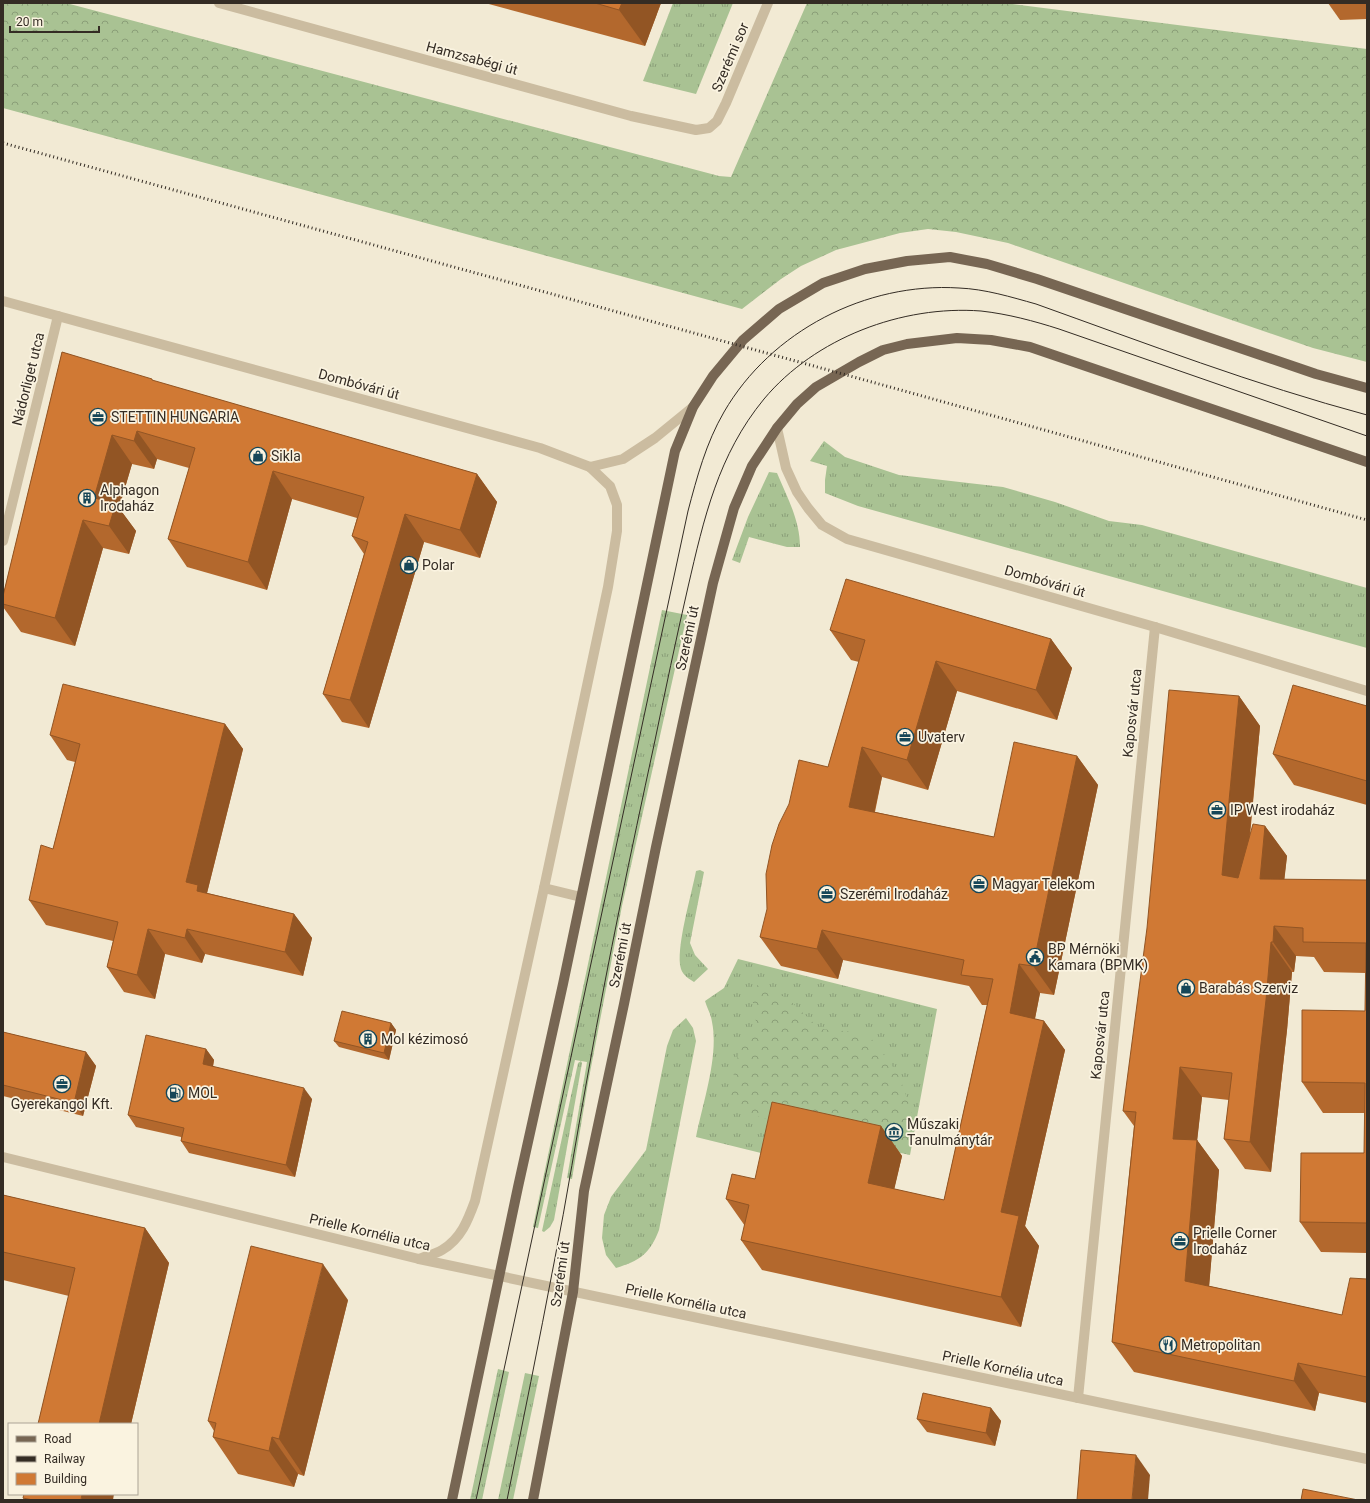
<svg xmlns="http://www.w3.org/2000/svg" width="1370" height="1503" viewBox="0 0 1370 1503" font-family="Roboto,sans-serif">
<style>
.grass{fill:url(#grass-tufts)}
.forest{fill:url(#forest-crowns)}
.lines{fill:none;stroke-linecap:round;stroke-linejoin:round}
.street{stroke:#cbbca0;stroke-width:10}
.primary{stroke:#776653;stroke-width:10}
.tram{stroke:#342c24;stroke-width:1}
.rail{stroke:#342c24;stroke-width:3;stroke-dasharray:1 3;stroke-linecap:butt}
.wall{fill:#b3682d}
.shaded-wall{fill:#925524}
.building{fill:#d07934;stroke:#925524}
.labels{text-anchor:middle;stroke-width:3.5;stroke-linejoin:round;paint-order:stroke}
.street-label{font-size:14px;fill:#342c24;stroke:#faf3e0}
.poi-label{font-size:14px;fill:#342c24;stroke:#faf3e0;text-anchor:start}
</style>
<defs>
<pattern id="grass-tufts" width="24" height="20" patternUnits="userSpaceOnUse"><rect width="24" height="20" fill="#a9c293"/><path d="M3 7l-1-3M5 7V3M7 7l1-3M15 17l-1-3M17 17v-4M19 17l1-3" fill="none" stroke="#8a9e78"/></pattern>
<pattern id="forest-crowns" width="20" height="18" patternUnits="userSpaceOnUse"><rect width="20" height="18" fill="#a9c293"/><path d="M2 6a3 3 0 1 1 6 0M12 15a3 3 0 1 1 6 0" fill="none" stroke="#8a9e78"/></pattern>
</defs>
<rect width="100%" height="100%" fill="#f2ead4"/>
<g class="grass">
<path d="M673,3H733L696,94L643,81Z"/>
<path d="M824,441L845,457L899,475L1003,487L1055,502L1109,521L1142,525L1367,588V648L858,506L825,493V480L827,466L810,461Z"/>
<path d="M769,472L777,473C787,497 800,520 800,547H787L749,537L740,563L732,560L748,517Z"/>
<path d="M662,610L687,615L622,906L588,1083L572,1179L567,1178L587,1062L575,1060L538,1228L533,1227Z"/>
<path d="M700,870L704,872L690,943L695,955L708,969L694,982C689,979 683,975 681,969C675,950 692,893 696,871Z"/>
<path d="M738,959L937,1009L910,1155L789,1129L781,1158L696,1137C703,1102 719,1056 712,1022C711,1014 707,1008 705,1001L724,988Z"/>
<path d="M686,1018L693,1028L696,1041L659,1230C650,1254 639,1261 616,1268L606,1255L602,1238L604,1215L611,1197L646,1150L667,1046L673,1030Z"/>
<path d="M581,1061L582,1063L554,1220L550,1227L544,1232L542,1231L578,1063Z"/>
<path d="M498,1369L509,1372L482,1500H470Z"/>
<path d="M525,1373L539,1376L513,1500H498Z"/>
</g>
<g class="forest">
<path d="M3,3H66L719,176L731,177L807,3H1005L1367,49V362L1313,348L1008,243L956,232L928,229L900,233L836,250L801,266L781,279L742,309L3,108Z"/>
<path d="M759,984L788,999L820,1029L867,1033L899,1075L915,1123L905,1148L861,1135L762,1118L728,1104L738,1055L756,1022L751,991Z"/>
</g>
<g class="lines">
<g class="street">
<path d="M219,3L631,116L696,130L709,128L717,121L726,103L768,3"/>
<path d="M3,301L540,448L590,467L623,459L655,438L693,407"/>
<path d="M777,428L786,468L797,492L808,508L822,525L847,539L1155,627L1367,691"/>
<path d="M3,541L58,316"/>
<path d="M544,888L581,897"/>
<path d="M3,1157L419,1259L1367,1459"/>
<path d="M419,1259C426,1256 435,1254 442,1250C461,1239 468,1220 475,1201L544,888L608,587L617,531V505L610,486L590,467"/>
<path d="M1078,1398L1155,627"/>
</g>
<g class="primary">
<path d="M452,1500L518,1187L563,984L675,451L693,407L713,376L743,340L779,309L823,283L865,269L907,261L950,257L987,264L1037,279L1316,374L1367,388"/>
<path d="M533,1500L573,1292L584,1191L624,1004L656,847L713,583L734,508L752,466L777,428L797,404L816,387L859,362L883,350L907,344L957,338L991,340L1030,347L1367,462"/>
</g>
<g class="tram">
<path d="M476,1500L688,511C697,477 706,443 724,412C771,331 866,282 959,288C985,289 1011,297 1036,304C1145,343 1255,385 1367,415"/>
<path d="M507,1500C523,1421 539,1342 554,1263C567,1198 577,1133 589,1068C608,960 631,852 654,745C665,692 676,639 688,587C704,518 718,455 764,399C815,338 902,305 981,311C1008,314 1034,321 1059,329L1367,436"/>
</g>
<path class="rail" d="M3,143L890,387L1367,520"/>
</g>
<g class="wall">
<path d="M485,3H661L645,46Z"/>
<path d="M1328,3H1367V19L1340,20Z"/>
<path d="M62,352L154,381L477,474L497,502L480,558L424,542L369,728L342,722L323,694L364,554L352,536L357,518L292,499L267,590L187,567L168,539L189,468L157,459L154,469L132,464L119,508L136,531L129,554L103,548L75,646L21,632L3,607V596Z"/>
<path d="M830,630L1051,639L1072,668L1057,720L957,691L928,790L882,777L875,812L994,837L1077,756L1098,785L1054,995L1040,993L1035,1019L1044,1021L1065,1050L1025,1226L1039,1246L1021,1327L762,1270L741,1240L745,1226L726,1199L755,1179L881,1126L902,1156L894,1189L944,1200L987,1005H982L969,986L843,960L838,979L781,966L760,937L828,767L859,662L851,660Z"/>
<path d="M1239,696L1260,726L1250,836L1265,826L1287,856L1284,880H1367V841V1253L1321,1252L1300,1222L1364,1153V1113H1323L1302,1082L1365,1011L1366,973L1324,972L1314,957L1296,956L1294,972H1292L1287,1030L1271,1172L1245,1169L1224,1139L1229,1100L1202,1097L1197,1140L1219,1170L1209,1286L1342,1315L1367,1279V1403L1319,1393L1315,1411L1134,1372L1112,1342L1134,1126L1123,1111Z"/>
<path d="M1367,706V805L1294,785L1273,754Z"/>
<path d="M225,724L243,749L207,893L294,914L312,938L303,976L205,954L202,963L165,954L155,999L124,992L107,967L113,941L46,925L29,900L53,849L75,762L67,760L50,735Z"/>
<path d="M391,1023L396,1030L389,1060L339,1047L334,1041Z"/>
<path d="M3,1032L86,1052L96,1066L83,1116L3,1096Z"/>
<path d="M206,1049L214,1060L213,1067L312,1099L295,1177L189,1153L181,1141V1137L136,1127L128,1115Z"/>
<path d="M3,1195L145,1228L169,1263L131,1424H38L69,1296L3,1280Z"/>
<path d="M348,1300L304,1476L298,1474L294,1487L238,1474L213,1437L214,1431L208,1421Z"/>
<path d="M991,1408L1001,1421L995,1446L927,1432L917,1419Z"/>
<path d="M23,1498L113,1500H24Z"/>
</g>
<g class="shaded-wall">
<path d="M622,3H661L645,46L619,10Z"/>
<path d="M137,431L157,459L154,469L134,441Z"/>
<path d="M112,435L132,464L119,508L136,531L129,554L109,526L94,498Z"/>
<path d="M273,471L292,499L267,590L248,562Z"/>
<path d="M477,474L497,502L480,558L460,530Z"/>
<path d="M405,514L424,542L369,728L350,700Z"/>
<path d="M83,520L103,548L75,646L55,618Z"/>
<path d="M1051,639L1072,668L1057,720L1036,690Z"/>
<path d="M936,661L957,691L928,790L907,760Z"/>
<path d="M1239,696L1260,726L1243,905L1222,875Z"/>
<path d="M225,724L243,749L206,897L215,910L186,882Z"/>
<path d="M862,747L882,777L869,836L849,807Z"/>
<path d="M1077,756L1098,785L1054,995L1033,966Z"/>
<path d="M1265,826L1287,856L1281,910L1260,879Z"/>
<path d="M294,914L312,938L303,976L285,952Z"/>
<path d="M1274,926L1296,956L1294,972L1273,942Z"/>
<path d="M148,929L165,954L155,999L137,975Z"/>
<path d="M187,929L205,954L202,963L185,938Z"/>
<path d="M822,930L843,960L838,979L817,949Z"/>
<path d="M1271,942L1292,972L1287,1030L1271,1172L1250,1142Z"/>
<path d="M1019,964L1040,993L1030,1043L1010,1013Z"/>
<path d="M1044,1021L1065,1050L1025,1226L1039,1246L1021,1327L1001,1297V1212Z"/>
<path d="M391,1023L396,1030L389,1060L384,1053Z"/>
<path d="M206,1049L214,1060L211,1076L203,1064Z"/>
<path d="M86,1052L96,1066L83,1116L74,1103Z"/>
<path d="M1180,1067L1202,1097L1194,1169L1173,1139Z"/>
<path d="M304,1088L312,1099L295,1177L286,1165Z"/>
<path d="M881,1126L902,1156L889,1212L868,1183Z"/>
<path d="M1197,1140L1219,1170L1207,1311L1185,1281Z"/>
<path d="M145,1228L169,1263L131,1424H99Z"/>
<path d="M323,1264L348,1300L304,1476L279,1439Z"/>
<path d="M1298,1363L1319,1393L1315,1411L1294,1381Z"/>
<path d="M991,1408L1001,1421L995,1446L986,1433Z"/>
<path d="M272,1437L298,1474L294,1487L269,1451Z"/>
<path d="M1136,1455L1150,1475L1148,1500H1132Z"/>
<path d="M82,1494H114L113,1500H81Z"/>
</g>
<g class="building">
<path d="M595,3H622L619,10Z"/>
<path d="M62,352L152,379V380L477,474L460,530L405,514L350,700L323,694L368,542L352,536L364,497L273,471L248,562L168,539L195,448L137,431L134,441L112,435L94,498L116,503L109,526L83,520L55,618L3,604V596Z"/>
<path d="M846,579L1051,639L1036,690L936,661L907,760L862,747L849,807L994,837L1014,742L1077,756L1033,966L1019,964L1010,1013L1044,1021L1001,1212L1019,1216L1001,1297L741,1240L749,1205L726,1199L732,1174L755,1179L772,1102L881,1126L868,1183L944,1200L993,979L961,975L964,960L822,930L817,949L760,937L767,909L766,874L772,845L779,824L789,804L799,760L828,767L865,640L830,630Z"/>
<path d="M63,684L225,724L186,882L198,885L197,891L294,914L285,952L187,929L185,938L148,929L137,975L107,967L118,922L29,900L41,845L53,849L80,744L50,735Z"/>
<path d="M1293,685L1367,706V781L1273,754Z"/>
<path d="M1169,690L1239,696L1222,875L1238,878L1253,824L1265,826L1260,879L1367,880V841V1223L1300,1222L1301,1153H1364L1365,1083L1302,1082V1010L1365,1011L1366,943L1303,942V928L1274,926L1273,942H1271L1266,1000L1250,1142L1224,1139L1232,1073L1180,1067L1173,1139L1197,1140L1185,1281L1342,1315L1350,1278L1367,1279V1377L1298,1363L1294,1381L1112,1342L1136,1112L1123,1111L1147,928Z"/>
<path d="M342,1011L391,1023L384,1053L334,1041Z"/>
<path d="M3,1032L86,1052L74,1103L3,1085Z"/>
<path d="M146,1035L206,1049L203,1064L304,1088L286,1165L181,1141L184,1128L128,1115Z"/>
<path d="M3,1195L145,1228L99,1424H38L75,1268L3,1252Z"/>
<path d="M251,1246L323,1264L279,1439L272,1437L269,1451L213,1437L216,1423L208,1421Z"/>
<path d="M923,1393L991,1408L986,1433L917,1419Z"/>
<path d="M1081,1450L1136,1455L1132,1500H1077Z"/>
<path d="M1303,1489L1358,1500H1301Z"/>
<path d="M24,1494H82L81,1500H33L23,1498Z"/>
</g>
<defs>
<symbol id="office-ring" viewBox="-11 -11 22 22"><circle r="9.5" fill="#faf3e0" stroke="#164758" stroke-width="1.5"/><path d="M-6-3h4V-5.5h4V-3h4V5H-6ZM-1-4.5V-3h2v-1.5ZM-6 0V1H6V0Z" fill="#164758"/></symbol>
<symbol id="shop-ring" viewBox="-11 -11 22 22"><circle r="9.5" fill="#faf3e0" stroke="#164758" stroke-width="1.5"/><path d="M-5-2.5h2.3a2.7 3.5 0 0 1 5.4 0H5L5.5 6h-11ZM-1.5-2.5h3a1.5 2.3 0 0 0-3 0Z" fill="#164758"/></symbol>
<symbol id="building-ring" viewBox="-11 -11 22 22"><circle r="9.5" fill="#faf3e0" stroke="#164758" stroke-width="1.5"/><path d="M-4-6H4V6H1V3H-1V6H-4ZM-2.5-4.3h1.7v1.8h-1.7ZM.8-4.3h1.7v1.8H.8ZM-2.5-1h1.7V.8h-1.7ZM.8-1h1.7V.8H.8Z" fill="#164758"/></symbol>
<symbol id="civic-ring" viewBox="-11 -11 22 22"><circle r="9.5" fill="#faf3e0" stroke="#164758" stroke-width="1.5"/><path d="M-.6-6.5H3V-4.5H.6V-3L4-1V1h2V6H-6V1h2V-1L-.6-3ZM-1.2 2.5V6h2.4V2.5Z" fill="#164758"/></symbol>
<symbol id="fuel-ring" viewBox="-11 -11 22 22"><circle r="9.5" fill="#faf3e0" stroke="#164758" stroke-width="1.5"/><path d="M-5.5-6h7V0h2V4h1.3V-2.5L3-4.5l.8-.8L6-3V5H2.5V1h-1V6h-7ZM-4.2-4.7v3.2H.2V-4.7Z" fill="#164758"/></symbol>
<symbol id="museum-ring" viewBox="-11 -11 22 22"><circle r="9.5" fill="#faf3e0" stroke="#164758" stroke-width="1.5"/><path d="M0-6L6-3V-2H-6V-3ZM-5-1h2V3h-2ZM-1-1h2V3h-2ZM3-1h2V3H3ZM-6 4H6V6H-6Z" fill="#164758"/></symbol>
<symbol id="restaurant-ring" viewBox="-11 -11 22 22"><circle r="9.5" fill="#faf3e0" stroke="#164758" stroke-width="1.5"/><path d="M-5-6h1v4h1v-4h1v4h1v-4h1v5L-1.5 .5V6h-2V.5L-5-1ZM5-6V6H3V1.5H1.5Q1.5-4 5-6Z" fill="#164758"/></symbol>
</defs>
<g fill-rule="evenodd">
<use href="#office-ring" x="88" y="407" width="20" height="20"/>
<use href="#shop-ring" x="248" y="446" width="20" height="20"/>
<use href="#building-ring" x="77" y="488" width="20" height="20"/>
<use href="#shop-ring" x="399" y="555" width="20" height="20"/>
<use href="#office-ring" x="895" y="727" width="20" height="20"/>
<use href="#office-ring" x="1207" y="800" width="20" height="20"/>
<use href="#office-ring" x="969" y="874" width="20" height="20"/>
<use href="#office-ring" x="817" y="884" width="20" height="20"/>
<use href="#civic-ring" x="1025" y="947" width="20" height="20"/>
<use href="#shop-ring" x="1176" y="978" width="20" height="20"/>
<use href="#building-ring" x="358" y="1029" width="20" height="20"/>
<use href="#office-ring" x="52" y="1074" width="20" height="20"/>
<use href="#fuel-ring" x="165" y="1083" width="20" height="20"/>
<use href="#museum-ring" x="884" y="1122" width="20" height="20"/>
<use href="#office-ring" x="1170" y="1231" width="20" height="20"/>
<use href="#restaurant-ring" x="1158" y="1335" width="20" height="20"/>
</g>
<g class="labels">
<g class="street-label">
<text transform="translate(730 57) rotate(-67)" y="5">Szerémi sor</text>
<text transform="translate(472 58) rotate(15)" y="5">Hamzsabégi út</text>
<text transform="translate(28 379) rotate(-76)" y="5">Nádorliget utca</text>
<text transform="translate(359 384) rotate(15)" y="5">Dombóvári út</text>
<text transform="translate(1045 581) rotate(16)" y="5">Dombóvári út</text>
<text transform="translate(687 638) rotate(-78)" y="5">Szerémi út</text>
<text transform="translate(1132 713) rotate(-84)" y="5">Kaposvár utca</text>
<text transform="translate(620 955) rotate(-79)" y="5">Szerémi út</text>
<text transform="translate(1100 1035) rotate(-84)" y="5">Kaposvár utca</text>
<text transform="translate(370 1232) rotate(13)" y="5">Prielle Kornélia utca</text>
<text transform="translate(560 1274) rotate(-82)" y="5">Szerémi út</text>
<text transform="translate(686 1301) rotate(12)" y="5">Prielle Kornélia utca</text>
<text transform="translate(1003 1368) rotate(12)" y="5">Prielle Kornélia utca</text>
</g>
<g class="poi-label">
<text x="111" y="422">STETTIN HUNGARIA</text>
<text x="271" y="461">Sikla</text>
<text x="100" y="495">Alphagon<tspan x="100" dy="16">Irodaház</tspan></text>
<text x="422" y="570">Polar</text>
<text x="918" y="742">Uvaterv</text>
<text x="1230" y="815">IP West irodaház</text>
<text x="992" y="889">Magyar Telekom</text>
<text x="840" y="899">Szerémi Irodaház</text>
<text x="1048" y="954">BP Mérnöki<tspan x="1048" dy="16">Kamara (BPMK)</tspan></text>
<text x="1199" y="993">Barabás Szerviz</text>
<text x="381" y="1044">Mol kézimosó</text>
<text x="188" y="1098">MOL</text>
<text x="62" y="1109" text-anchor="middle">Gyerekangol Kft.</text>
<text x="907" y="1129">Műszaki<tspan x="907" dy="16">Tanulmánytár</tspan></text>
<text x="1193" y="1238">Prielle Corner<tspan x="1193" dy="16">Irodaház</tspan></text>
<text x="1181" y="1350">Metropolitan</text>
</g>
</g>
<rect width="1370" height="1503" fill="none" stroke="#342c24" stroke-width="8"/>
<rect x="8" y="1423" width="130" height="72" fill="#faf3e0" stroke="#aba395"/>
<rect x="16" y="1436" width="20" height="6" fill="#776653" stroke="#aba395"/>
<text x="44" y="1443" font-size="12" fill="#342c24">Road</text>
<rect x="16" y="1456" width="20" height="6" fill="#342c24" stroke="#aba395"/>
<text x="44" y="1463" font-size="12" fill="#342c24">Railway</text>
<rect x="16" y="1473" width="20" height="12" fill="#d07934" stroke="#aba395"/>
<text x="44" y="1483" font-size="12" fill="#342c24">Building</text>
<path d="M10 26v6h89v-6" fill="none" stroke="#342c24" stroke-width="2"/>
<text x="16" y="26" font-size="12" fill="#342c24" stroke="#faf3e0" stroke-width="3" paint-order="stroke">20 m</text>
</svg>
